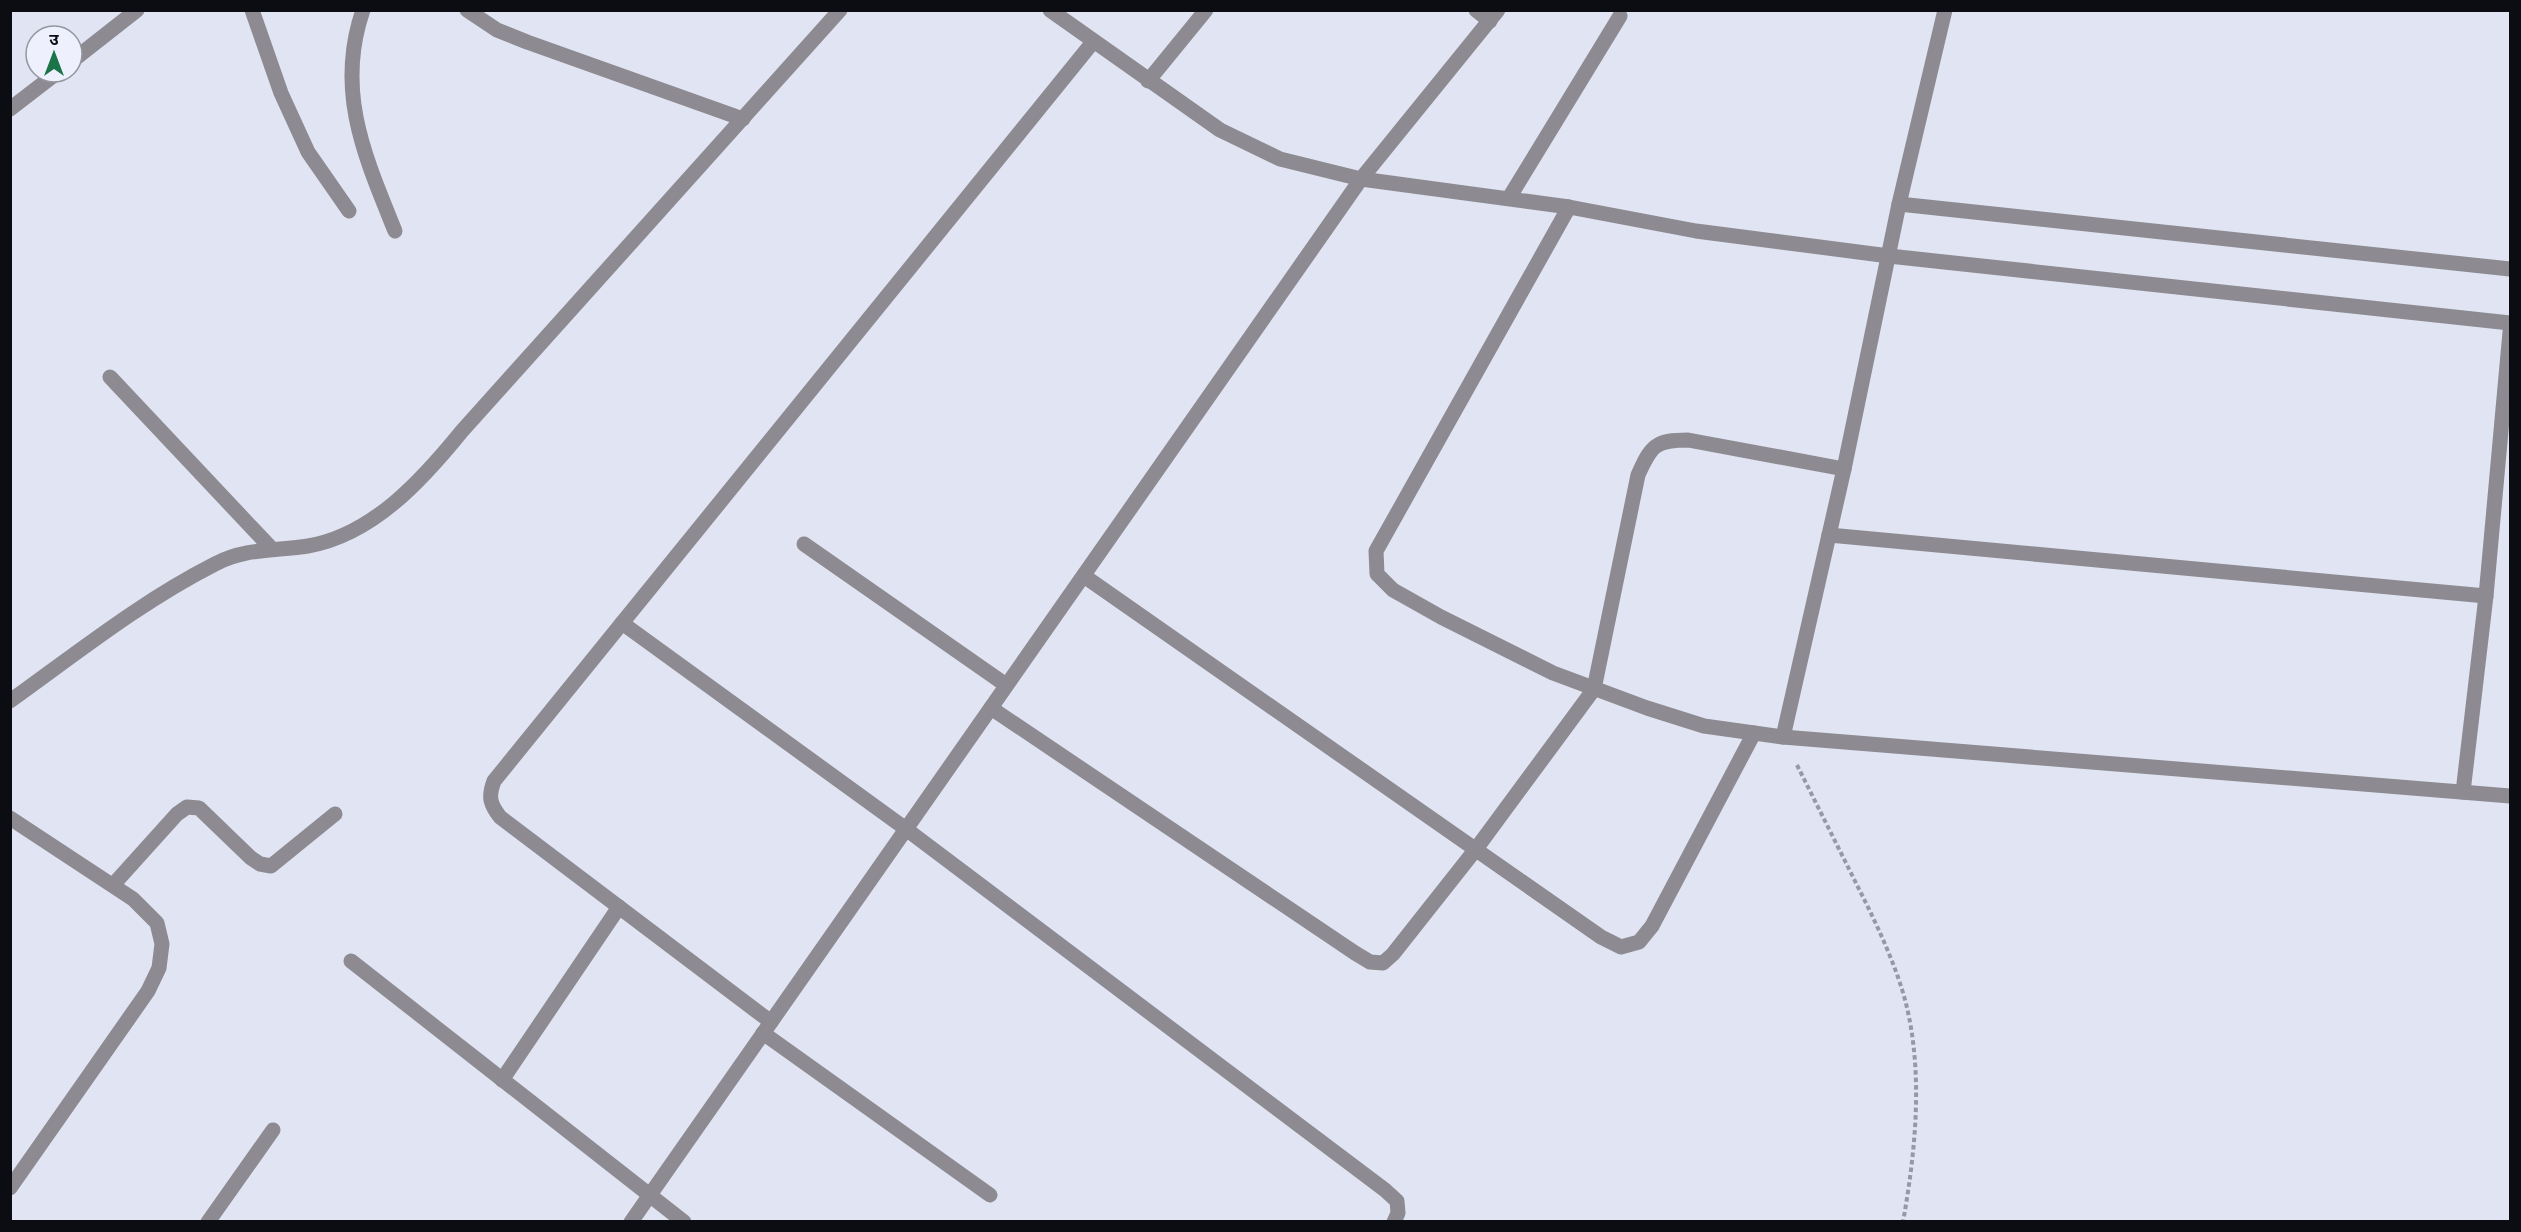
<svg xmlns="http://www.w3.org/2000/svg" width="2521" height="1232" viewBox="0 0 2521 1232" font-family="'Space Grotesk','Noto Sans Devanagari',sans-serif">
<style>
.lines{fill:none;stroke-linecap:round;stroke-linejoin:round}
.path{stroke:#9699a4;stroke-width:4;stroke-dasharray:4.5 3;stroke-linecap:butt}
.street{stroke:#8d8b91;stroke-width:15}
</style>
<rect width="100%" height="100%" fill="#e0e4f3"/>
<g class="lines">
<path class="path" d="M1797,765C1816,803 1835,841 1854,879C1873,917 1892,955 1904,996C1924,1068 1916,1149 1903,1222"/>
<g class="street">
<path d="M252,10L281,93L308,152L349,211"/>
<path d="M363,10C335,91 365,157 395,231"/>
<path d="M467,10L497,30L527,42L743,119"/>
<path d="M1050,10L1220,130L1280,159L1361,179L1569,207L1696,231L1889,256L2510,323"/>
<path d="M1476,10L1490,21"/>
<path d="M72,61L137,10"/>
<path d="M1148,81L1206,10"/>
<path d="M10,109L58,72"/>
<path d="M1509,198L1620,16"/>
<path d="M1899,204L2510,269"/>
<path d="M1569,207L1376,551L1377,574L1393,590L1441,617L1553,673L1647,708L1704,726L1783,737L2510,796"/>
<path d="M110,377L271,548"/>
<path d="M1829,535L2486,596"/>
<path d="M804,544L1006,685"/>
<path d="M1084,576L1601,937L1621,947L1639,942L1652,926L1754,733"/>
<path d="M622,623L906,829L1385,1190L1397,1201L1398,1213L1394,1222"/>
<path d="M10,701C77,653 142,601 215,564C245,548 276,551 308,546C373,535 423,479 462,431L840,10"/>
<path d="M991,708L1355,953L1370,962L1383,963L1393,954L1476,849L1594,689L1638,475C1651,446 1655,440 1688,440L1844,469"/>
<path d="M1783,737L1844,469L1899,204L1945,10"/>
<path d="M2463,792L2486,596L2510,332"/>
<path d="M10,818L133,899L157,923L162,944L159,968L148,991L10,1188"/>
<path d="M113,885L177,814L187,807L199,808L251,858L260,864L271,866L335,814"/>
<path d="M351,961L684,1222"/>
<path d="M771,1022L500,817C490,804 488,797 494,781L1093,42"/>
<path d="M763,1033L990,1195"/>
<path d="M502,1080L619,907"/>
<path d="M208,1222L273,1130"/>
<path d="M631,1222L1361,179L1498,10"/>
</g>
</g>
<rect width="2521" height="1232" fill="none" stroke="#0c0d12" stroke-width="24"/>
<g transform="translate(54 54)"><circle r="28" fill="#eef1fd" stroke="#94969f" stroke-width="1.5"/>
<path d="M0-4.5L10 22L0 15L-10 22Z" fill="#1b7448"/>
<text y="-9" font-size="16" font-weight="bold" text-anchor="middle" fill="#0c0d12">उ</text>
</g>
</svg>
